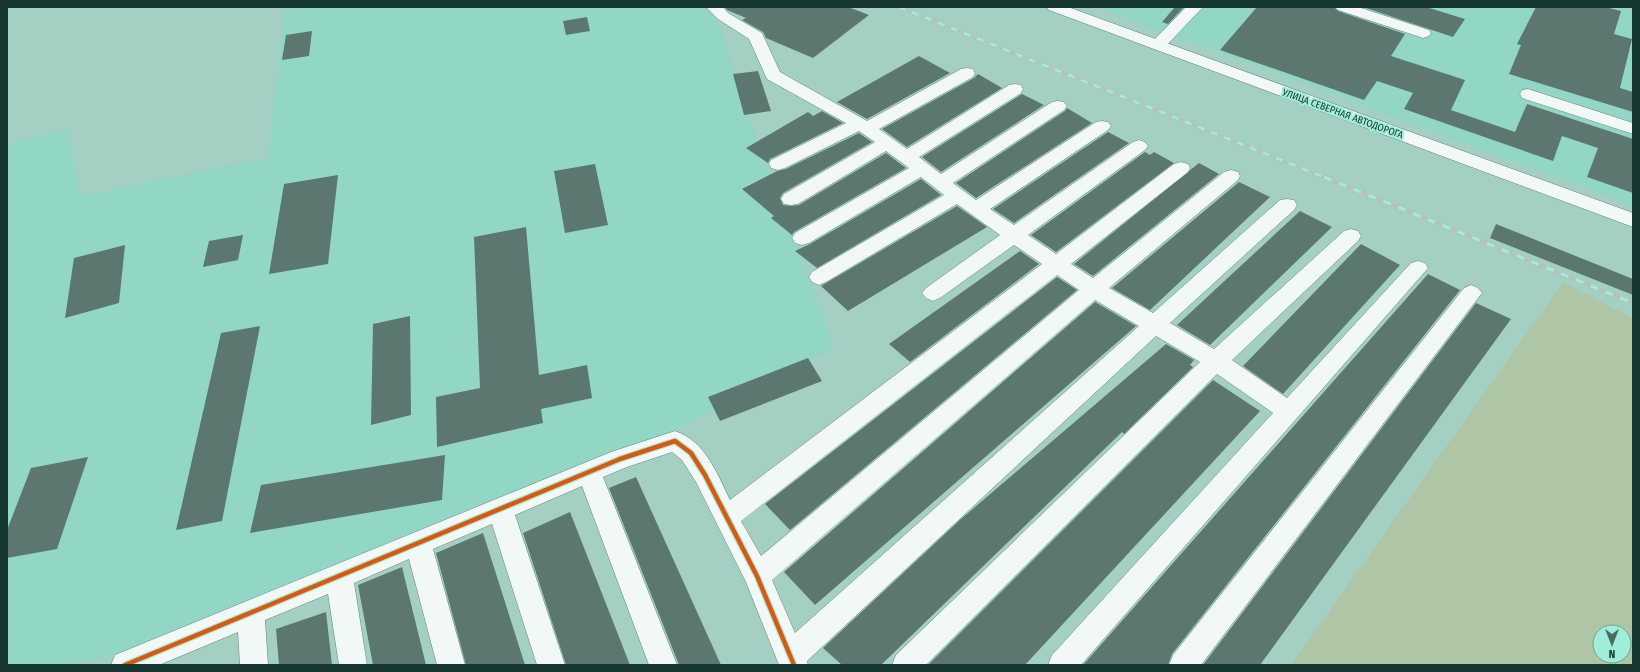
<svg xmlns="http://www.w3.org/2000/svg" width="1640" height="672" viewBox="0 0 1640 672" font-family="'Fira Sans Condensed',sans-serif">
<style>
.built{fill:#92d7c5}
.green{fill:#aec6a6;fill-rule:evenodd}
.building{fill:#5c7770}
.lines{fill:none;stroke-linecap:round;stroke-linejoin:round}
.minor-casing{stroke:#65847c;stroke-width:1}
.major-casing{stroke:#65847c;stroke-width:1}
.minor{fill:#f1f8f6;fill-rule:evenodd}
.major{fill:#f1f8f6;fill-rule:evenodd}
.rail-far1-casing{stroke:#b5c2be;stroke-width:3.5}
.rail-casing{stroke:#b5c2be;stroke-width:4.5}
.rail-far1{stroke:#a0eed9;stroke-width:2.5;stroke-dasharray:7;stroke-linecap:butt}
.rail{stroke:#a0eed9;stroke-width:3;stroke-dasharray:8;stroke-linecap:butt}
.cycleway-casing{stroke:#a0eed9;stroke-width:7}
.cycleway{stroke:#de570e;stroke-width:4.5}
.labels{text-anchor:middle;stroke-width:4;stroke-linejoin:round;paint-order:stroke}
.far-street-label{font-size:10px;fill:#173830;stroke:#a0eed9}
</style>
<rect width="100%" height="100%" fill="#a4d0c4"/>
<g class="built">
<path d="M315,7H705L718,23L753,130L834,347L659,438L150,648L64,665H7V144L67,129L80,196L268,158L284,11Z"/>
<path d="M1097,7H1620L1633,11V205Z"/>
</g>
<path class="green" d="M1563,282L1633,318V665H1291ZM1600,632H1624V656H1600Z"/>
<g class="building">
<path d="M725,7H848L869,15L813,58L766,38L763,32L742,20L746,18L727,10Z"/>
<path d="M1175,7H1184L1168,24L1162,22Z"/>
<path d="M1257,7H1334L1338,11L1405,34L1391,56L1465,80L1451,110L1515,132L1527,104L1633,139V193L1587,177L1598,148L1562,136L1553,161L1404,109L1413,93L1377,81L1364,100L1220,50Z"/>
<path d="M1363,7H1426L1465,19L1453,37Z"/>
<path d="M1536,7H1605L1621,11L1614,34L1632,39L1620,88L1633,92V112L1509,74L1521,45L1517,44Z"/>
<path d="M587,17L590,31L566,35L563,21Z"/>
<path d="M312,31L309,56L282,60L286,35Z"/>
<path d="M919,56L950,73L867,119L837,102Z"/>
<path d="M758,71L771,111L744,115L733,74Z"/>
<path d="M978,74L1002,88L907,147L882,129L974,78Z"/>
<path d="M1022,94L1044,105L941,172L922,157Z"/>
<path d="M1067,108L1092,123L976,198L956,183L1065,111Z"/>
<path d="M822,111L843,123L770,159L768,163L746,148L808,112L813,116Z"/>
<path d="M1108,132L1129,143L1014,223L993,209Z"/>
<path d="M859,133L872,142L783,193L780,198L783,205L791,206L799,205L886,153L906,168L794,232L792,235L771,218L774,216L742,189L777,171L786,169Z"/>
<path d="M1145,152L1150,155L1154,152L1174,163L1056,252L1031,235Z"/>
<path d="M1199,163L1219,174L1093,276L1074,264Z"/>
<path d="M595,164L608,225L565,233L554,171Z"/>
<path d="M338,175L328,264L269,274L284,184Z"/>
<path d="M921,179L941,195L817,268L795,251L810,244Z"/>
<path d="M1239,182L1270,197L1150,310L1112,288Z"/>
<path d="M957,206L987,227L848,311L821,286Z"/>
<path d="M1300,211L1332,227L1210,345L1177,325Z"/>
<path d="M1496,224L1633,279V295L1490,238Z"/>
<path d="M526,227L539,375L587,365L592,398L541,409L543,423L437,447L436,397L480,388L474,237Z"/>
<path d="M243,235L238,260L203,267L209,241Z"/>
<path d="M1361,244L1400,265L1283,394L1243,366Z"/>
<path d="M125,245L119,303L65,318L74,258Z"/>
<path d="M1020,251L1039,264L910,362L889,344Z"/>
<path d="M1428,274L1460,290L1172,654L1168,665H1083Z"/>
<path d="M1057,277L1077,290L790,530L765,504Z"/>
<path d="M1095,302L1136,326L815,605L784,572Z"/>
<path d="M1476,303L1511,319L1260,665H1203Z"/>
<path d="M410,316L411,415L371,425L373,324Z"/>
<path d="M260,326L222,521L176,530L221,333Z"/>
<path d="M1166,344L1194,360L1190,365L1193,367L1124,434L1122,432L881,665H842L823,648L961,519Z"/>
<path d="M808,358L822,381L720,421L708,397Z"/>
<path d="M1213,380L1260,411L1025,665H928Z"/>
<path d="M445,455L442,500L250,533L261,485Z"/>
<path d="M88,457L57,549L7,558V530L31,468Z"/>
<path d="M636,477L721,665H679L609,488Z"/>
<path d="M570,512L630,665H566L523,533Z"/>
<path d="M483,533L525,665H466L436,553Z"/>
<path d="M402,567L426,665H373L358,585Z"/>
<path d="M326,612L332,665H279L276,629Z"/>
</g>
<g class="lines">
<defs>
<g id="minor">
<path d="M706,7H723L728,13L762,33L780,72L867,121L961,69L967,68L973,69L975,73L973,77L879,129L907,149L1009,85L1015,84L1021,85L1023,89L1021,93L919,157L941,174L1052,102L1058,101L1064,102L1067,106L1064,110L953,183L976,200L1096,122L1102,121L1108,122L1111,126L1108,130L990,209L1014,225L1133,142L1139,140L1145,142L1148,146L1145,150L1028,235L1056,254L1174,164L1181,162L1188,164L1190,168L1188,172L1071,264L1093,278L1224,172L1231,170L1238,172L1240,176L1238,180L1109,288L1153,313L1280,200L1287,199L1294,200L1297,205L1294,210L1170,323L1214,349L1344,231L1351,229L1358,231L1361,236L1358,241L1232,360L1287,398L1411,263L1418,261L1425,263L1428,268L1081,665H1048L1052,655L1273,413L1217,374L926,665H892L896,655L1200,362L1156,336L807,661L808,665H779L746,582L696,482L682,460L672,452L627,467L603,477L677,665H649L582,486L515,515L565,665H537L492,524L433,549L465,665H437L409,559L354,583L367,665H339L328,594L265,620L268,665H240L238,632L159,665H111L115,655L611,452L675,431C705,441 717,473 730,500L1042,264L1014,245L940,298L933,301L926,298L922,293L926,288L1000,235L957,204L826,282L819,285L812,282L809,277L812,272L944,195L921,177L809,243L802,245L795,243L792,238L795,233L909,168L886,151L798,204L791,205L784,204L781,199L784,194L875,142L859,131L785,168L778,170L771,168L769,164L771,160L846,123L767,79L749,39L718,19ZM1057,275L1079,290L761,556L741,521ZM1095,300L1139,326L795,633L772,580Z"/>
<path d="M1186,7H1203L1164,48L1158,50L1152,48L1150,45L1152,42Z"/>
<path d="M1335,7H1358L1429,30L1431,33L1429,36L1423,38L1417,36L1338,10Z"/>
<path d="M1528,89L1633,123V134L1522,98L1520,94L1522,90Z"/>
<path d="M1471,285L1478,288L1482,293L1478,298L1201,665H1169L1173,655L1464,288Z"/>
</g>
<path id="major" d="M1046,7H1068L1633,213V227L1049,10Z"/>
</defs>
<use href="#minor" class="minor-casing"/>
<use href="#major" class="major-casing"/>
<use href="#minor" class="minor"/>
<use href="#major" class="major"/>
<defs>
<path id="rail-far1" d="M899,7L1326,178"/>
<path id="rail" d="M1324,177L1633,303"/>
</defs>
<use href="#rail-far1" class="rail-far1-casing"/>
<use href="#rail" class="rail-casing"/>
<use href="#rail-far1" class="rail-far1"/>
<use href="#rail" class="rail"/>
<defs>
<path id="cycleway" d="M125,665L620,459L675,441L691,453L705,475L757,576L794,665"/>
</defs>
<use href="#cycleway" class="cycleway-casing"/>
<use href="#cycleway" class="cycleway"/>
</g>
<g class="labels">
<g class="far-street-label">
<text transform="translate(1343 113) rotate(20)" y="4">УЛИЦА СЕВЕРНАЯ АВТОДОРОГА</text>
</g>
</g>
<rect width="1640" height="672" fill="none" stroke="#173830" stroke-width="16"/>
<g transform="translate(1612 644) rotate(180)"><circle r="19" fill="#a0eed9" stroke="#69a595"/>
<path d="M0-3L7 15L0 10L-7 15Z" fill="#486d64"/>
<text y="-6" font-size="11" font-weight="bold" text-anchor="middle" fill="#173830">N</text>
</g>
</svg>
